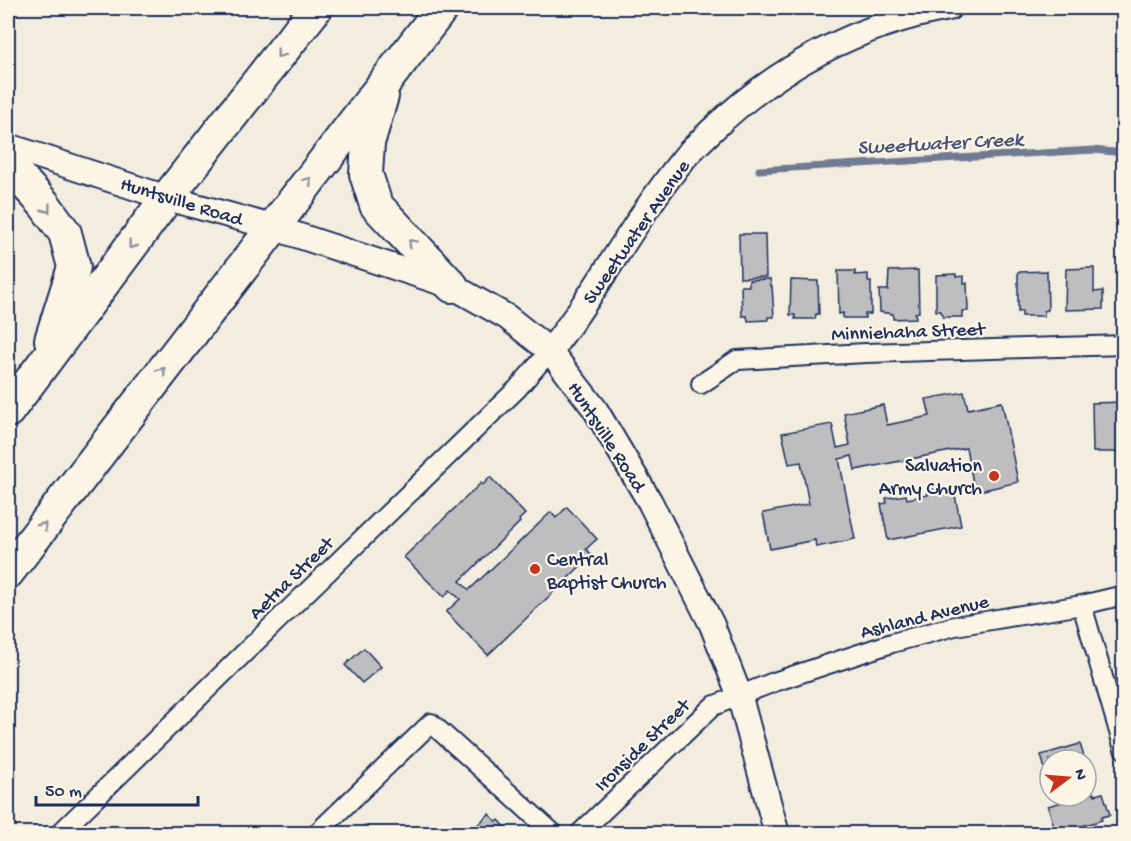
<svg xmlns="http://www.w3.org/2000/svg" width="1131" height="841" viewBox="0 0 1131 841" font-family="'Gochi Hand',sans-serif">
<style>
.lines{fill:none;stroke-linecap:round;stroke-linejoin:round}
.stream{stroke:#707a91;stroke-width:7}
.building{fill:#bebec0;stroke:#1b2f5e;stroke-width:1.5}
.street-casing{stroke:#1b2f5e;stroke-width:22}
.secondary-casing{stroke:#1b2f5e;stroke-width:28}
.highway-casing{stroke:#1b2f5e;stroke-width:36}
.street{stroke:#fcf5e5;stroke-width:18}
.secondary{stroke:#fcf5e5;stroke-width:24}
.highway{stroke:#fcf5e5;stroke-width:32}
.oneway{stroke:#8c92a2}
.poi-dot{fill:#c8321e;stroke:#fcf5e5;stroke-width:2}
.labels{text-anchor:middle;stroke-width:4.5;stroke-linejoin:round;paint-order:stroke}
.street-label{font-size:20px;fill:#1b2f5e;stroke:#fcf5e5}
.poi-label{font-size:20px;fill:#1b2f5e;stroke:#fcf5e5;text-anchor:end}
.water-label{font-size:21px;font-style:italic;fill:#465478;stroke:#fcf5e5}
</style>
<rect width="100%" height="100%" fill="#f3ede0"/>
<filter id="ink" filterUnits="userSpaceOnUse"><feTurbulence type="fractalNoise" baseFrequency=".0167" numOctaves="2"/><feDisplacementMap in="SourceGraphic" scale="12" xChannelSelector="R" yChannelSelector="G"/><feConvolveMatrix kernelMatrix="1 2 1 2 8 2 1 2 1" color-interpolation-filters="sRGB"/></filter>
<g filter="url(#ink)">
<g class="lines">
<path class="stream" d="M759,170L1093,150L1124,153"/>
</g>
<g class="building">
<path d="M739,234H765L766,277L740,278Z"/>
<path d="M1094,268V292L1103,291V309L1065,310L1066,269Z"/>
<path d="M918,270L919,312L915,313L916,318L893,319V314L880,312L879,290H888L889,271Z"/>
<path d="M838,271H855V275L868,274V282H871V314H865V318H843V313L839,314Z"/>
<path d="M1047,271L1048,310L1044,311V316H1022V311L1018,312V272Z"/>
<path d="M956,274V277L964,276V283H967L968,311H962V317H943L941,311H936V275Z"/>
<path d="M770,279L771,286H772L774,317H768V320L748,321L747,316H742L741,286H749V280Z"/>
<path d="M791,280L818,281L819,314H816L815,319H795V315H790Z"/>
<path d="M964,392L968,409L1002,402L1018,482L975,492L966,448L855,470L852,456L839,459L855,539L816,547L815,540L770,549L763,513L809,504L801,462L789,464L782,433L832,424L837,448L850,445L844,413L883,405L887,425L930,416L926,399Z"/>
<path d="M1123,402L1124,452H1093L1092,403Z"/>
<path d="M490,477L525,514L519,520L520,522L460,581L469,590L551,512L556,518L567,507L597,539L586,549L592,555L488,655L446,612L460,599L450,590L444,597L404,557L481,483L483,485Z"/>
<path d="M940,488L941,492L954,490L961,526L888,540L881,504L887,503L886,498L906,495L907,499L928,495L927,491Z"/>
<path d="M364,648L381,667L362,683L345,665Z"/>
<path d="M1080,744L1085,760H1050V779L1048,780L1041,755Z"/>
<path d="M1094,793L1095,795L1103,793L1110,815L1101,817L1102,820L1056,834L1048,806Z"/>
<path d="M489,814L497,822L499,820L512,834H473L471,831Z"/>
</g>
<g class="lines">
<defs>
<g id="street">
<path d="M701,384L737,360L866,353L1124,345"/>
<path d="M1082,605L1124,749"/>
<path d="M59,834L277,621L517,389L550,351"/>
<path d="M316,834L431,723L554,834"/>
<path d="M579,834L713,706L774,682L892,643L955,626L1082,605L1124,595"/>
</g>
<g id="secondary">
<path d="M8,146L167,198L272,227L452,286L507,317L550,351L595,409L650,502L712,625L739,694L777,834"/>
<path d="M550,351C599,289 635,218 685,157C693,148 702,140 711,131C776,68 859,24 949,8"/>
</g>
<g id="highway">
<path d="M382,96L368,143L366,174L376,205L452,286"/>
<path d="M8,165L44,204L65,233L74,267L51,340"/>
<path d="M8,411L167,198L316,8"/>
<path d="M8,572L442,8"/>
</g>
</defs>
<use href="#street" class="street-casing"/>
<use href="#secondary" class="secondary-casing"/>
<use href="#highway" class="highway-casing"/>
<use href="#street" class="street"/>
<use href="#secondary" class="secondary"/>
<use href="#highway" class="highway"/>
</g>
<defs><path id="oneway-chevron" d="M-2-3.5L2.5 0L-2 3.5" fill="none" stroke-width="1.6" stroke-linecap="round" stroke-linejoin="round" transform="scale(1.5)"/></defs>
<g class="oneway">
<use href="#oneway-chevron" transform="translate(280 54) rotate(128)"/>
<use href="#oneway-chevron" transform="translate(308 181) rotate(-52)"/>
<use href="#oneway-chevron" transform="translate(47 209) rotate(53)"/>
<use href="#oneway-chevron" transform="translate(412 243) rotate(-133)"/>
<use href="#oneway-chevron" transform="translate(132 245) rotate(127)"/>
<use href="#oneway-chevron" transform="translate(162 371) rotate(-53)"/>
<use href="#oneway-chevron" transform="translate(43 526) rotate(-53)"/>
</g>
</g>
<g class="poi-dot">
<circle cx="994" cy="476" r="6"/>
<circle cx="535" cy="569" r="6"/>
</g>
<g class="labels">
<g class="street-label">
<text transform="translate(182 200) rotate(17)" y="7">Huntsville Road</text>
<text transform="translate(635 231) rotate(-55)" y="7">Sweetwater Avenue</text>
<text transform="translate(908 330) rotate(-2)" y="7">Minniehaha Street</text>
<text transform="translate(608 436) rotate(57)" y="7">Huntsville Road</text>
<text transform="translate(290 577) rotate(-44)" y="7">Aetna Street</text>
<text transform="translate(924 615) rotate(-14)" y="7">Ashland Avenue</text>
<text transform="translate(641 744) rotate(-44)" y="7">Ironside Street</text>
</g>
<g class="poi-label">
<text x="982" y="471">Salvation<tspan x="982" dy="23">Army Church</tspan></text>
<text x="547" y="565" text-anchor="start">Central<tspan x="547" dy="23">Baptist Church</tspan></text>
</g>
<g class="water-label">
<text transform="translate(940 142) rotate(-3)" y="7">Sweetwater Creek</text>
</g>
</g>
<rect width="1131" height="841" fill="none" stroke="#fcf5e5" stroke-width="30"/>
<rect x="15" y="15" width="1101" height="811" fill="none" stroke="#1b2f5e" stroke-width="2" filter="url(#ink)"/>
<g transform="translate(1068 778) rotate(74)"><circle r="28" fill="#fcf5e5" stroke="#a2a6af" stroke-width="1.5"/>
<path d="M0-4.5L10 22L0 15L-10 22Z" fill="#c8321e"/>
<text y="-9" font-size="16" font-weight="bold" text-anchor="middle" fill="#1b2f5e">N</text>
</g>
<path d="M36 796v9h162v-9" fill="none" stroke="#1b2f5e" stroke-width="3"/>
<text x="45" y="796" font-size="18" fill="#1b2f5e" stroke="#fcf5e5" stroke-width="4.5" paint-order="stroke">50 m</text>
</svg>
